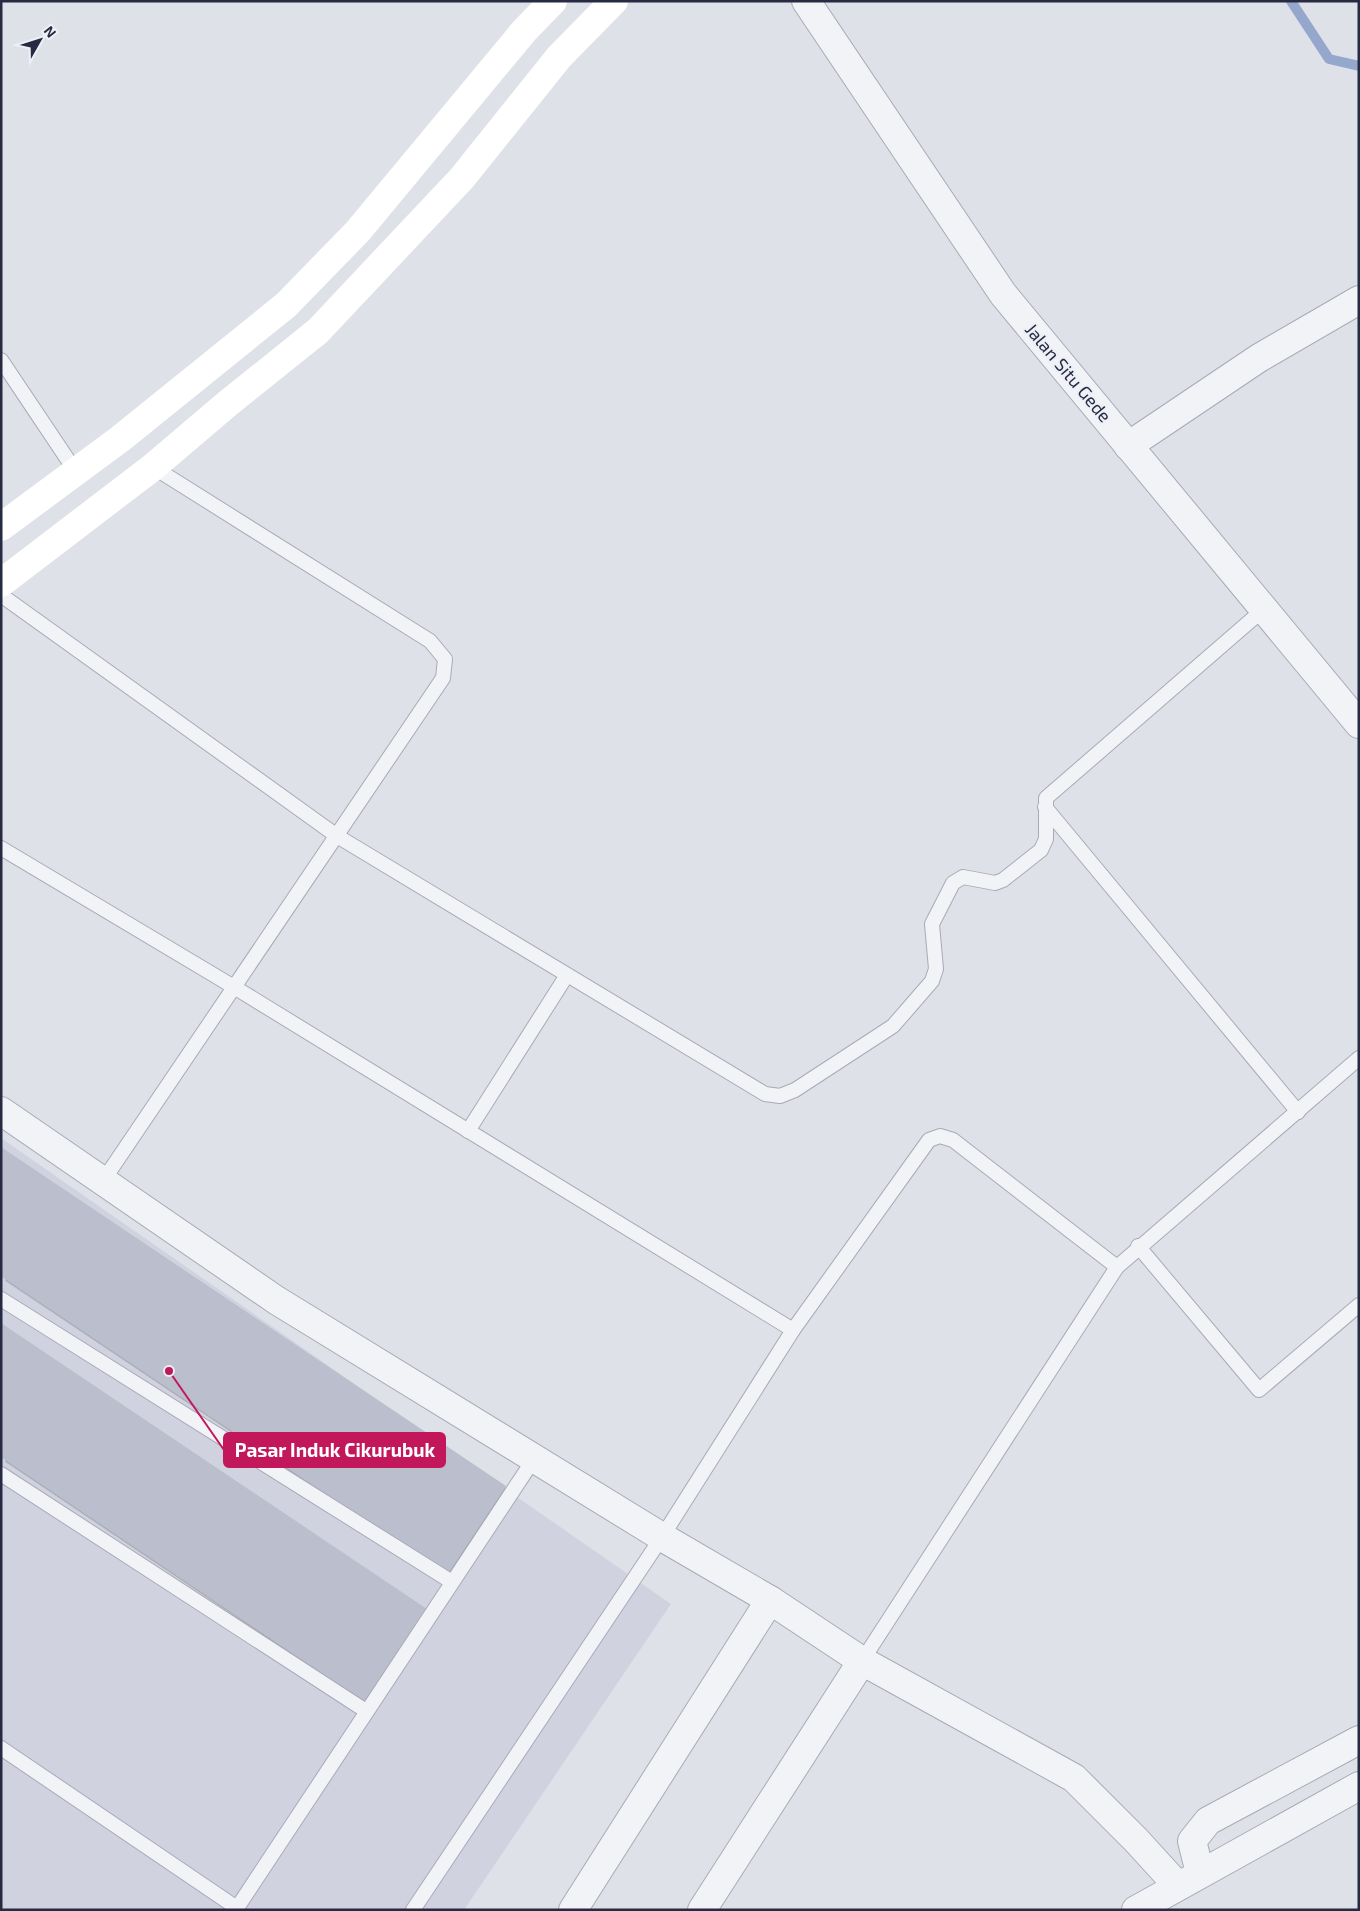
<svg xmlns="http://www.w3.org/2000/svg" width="1360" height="1911" viewBox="0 0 1360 1911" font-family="'Exo 2',sans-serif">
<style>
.built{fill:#d0d3df}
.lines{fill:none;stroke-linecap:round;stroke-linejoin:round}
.stream{stroke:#96a7cd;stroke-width:10}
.building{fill:#bbbfcd;filter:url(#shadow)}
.lane-casing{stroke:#a8aab7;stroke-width:16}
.street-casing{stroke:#a8aab7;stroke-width:30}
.lane{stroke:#f2f3f7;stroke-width:14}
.street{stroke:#f2f3f7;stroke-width:28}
.secondary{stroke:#fff;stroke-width:28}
.labels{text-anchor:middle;stroke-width:4.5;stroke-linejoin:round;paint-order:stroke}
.street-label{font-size:18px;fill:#262b42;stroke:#eef0f7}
.leader{fill:none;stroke:#c2185b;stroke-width:2}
.callout-dot{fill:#c2185b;stroke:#eef0f7;stroke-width:2}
.callout{fill:#c2185b;stroke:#c2185b;stroke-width:2}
.callout-label{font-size:19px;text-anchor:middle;font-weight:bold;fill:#fff}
</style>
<defs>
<filter id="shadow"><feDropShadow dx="4.5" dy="4.5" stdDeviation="0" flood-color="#0004"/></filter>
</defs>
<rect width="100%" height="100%" fill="#dfe1e9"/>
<path class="built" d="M1,1138L671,1604L464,1910H1Z"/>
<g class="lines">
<path class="stream" d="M1291,1L1329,59L1359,66"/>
</g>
<g class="building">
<path d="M1,1147L506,1486L447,1575L1,1276Z"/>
<path d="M1,1323L427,1609L365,1702L1,1457Z"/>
</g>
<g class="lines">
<defs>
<g id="lane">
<path d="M1,360L76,472"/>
<path d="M1,595L337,836L765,1094L780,1096L795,1090L893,1026L932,981L936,969L932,924L953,883L963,877L995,883L1003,880L1041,850L1046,839V798L1264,609"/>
<path d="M1045,807L1298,1112"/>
<path d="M1,848L234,987L793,1330"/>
<path d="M468,1131L567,975"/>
<path d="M103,1181L443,678L445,659L430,641L153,467"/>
<path d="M1138,1246L1259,1390L1359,1305"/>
<path d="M1117,1267L1359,1058"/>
<path d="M1,1299L452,1582"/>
<path d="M1,1474L366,1711"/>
<path d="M1,1748L237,1908L235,1910"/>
<path d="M237,1908L534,1459"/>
<path d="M413,1910L662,1537L793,1330L929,1140L940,1136L953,1140L1117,1267L862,1661"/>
</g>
<g id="street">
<path d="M806,1L1003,294L1359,724"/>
<path d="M1128,446L1259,358L1359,300"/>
<path d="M1,1111L276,1300L662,1537L770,1600L862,1661L1074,1778L1136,1840L1178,1886"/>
<path d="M1200,1873L1192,1841L1208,1821L1359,1740"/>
<path d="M573,1910L770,1600"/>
<path d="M702,1910L862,1661"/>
<path d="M1136,1910L1359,1786"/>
</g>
</defs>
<use href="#lane" class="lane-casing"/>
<use href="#street" class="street-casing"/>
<use href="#lane" class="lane"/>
<use href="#street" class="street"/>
<g class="secondary">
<path d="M1,527L120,439L286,305L358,231L524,31L553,1"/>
<path d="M1,583L153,467L227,404L318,331L462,178L559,57L614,1"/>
</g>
</g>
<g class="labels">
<g class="street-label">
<text transform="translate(1068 373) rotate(50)" y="6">Jalan Situ Gede</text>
</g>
</g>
<path class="leader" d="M169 1371L224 1450"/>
<circle class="callout-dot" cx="169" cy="1371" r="5"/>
<rect class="callout" x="224" y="1433" width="221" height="34" rx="5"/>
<g class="callout-label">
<text x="335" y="1457">Pasar Induk Cikurubuk</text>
</g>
<rect width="1360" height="1911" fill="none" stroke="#262b42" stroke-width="5"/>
<g transform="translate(40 40) rotate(51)" stroke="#eef0f7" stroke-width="4" paint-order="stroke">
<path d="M0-4L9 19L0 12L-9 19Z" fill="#262b42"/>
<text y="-8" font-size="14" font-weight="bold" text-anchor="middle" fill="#262b42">N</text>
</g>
</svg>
